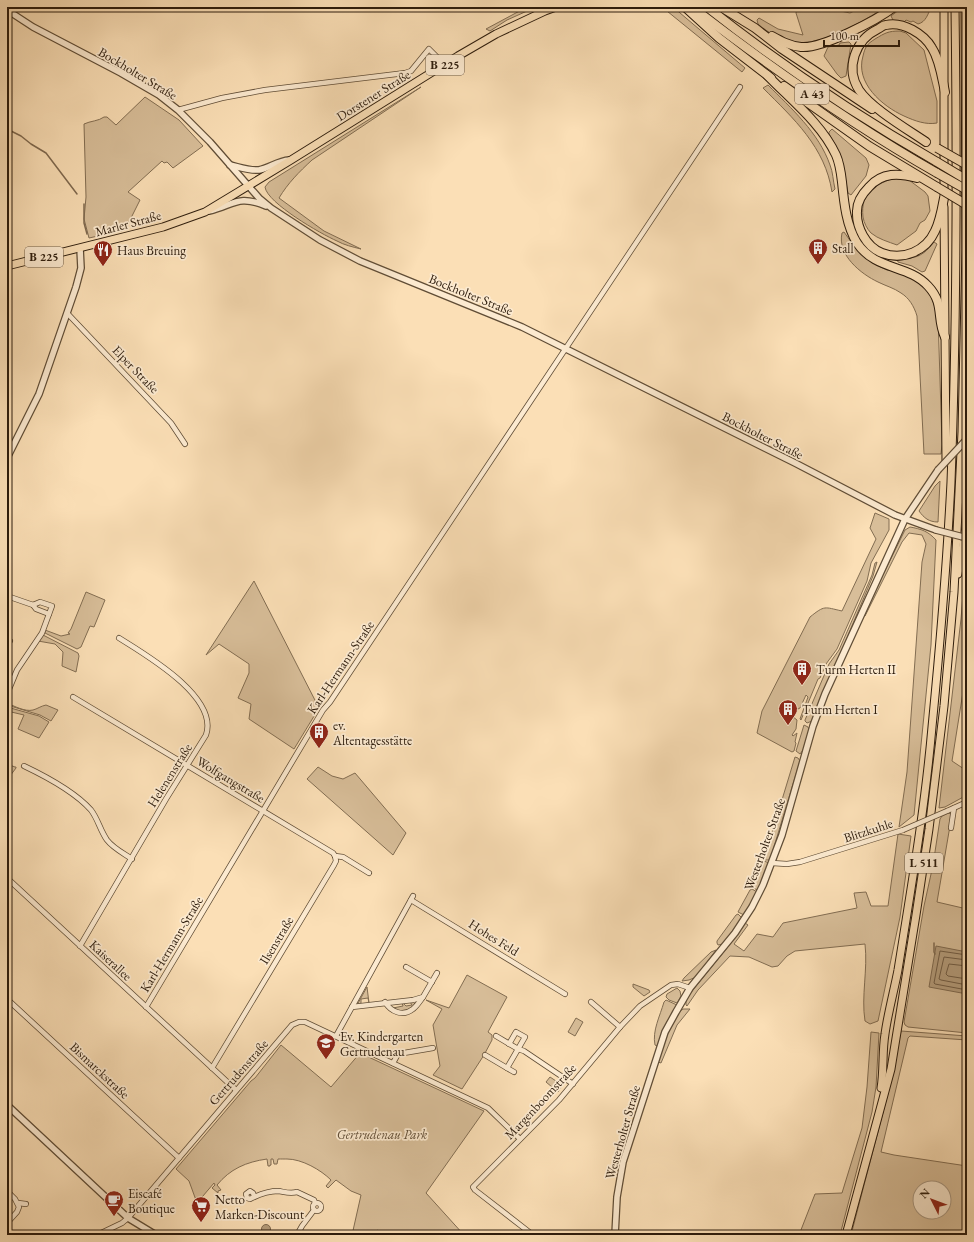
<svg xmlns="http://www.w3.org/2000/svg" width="974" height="1242" viewBox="0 0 974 1242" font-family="'EB Garamond',serif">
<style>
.green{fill:#d8be99;stroke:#826d52;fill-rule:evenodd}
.water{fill:#b59d7c;stroke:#7f694f}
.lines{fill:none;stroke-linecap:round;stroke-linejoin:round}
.shore{stroke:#715c44;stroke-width:1}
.stream{stroke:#7f694f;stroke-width:1.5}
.minor-casing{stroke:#604d36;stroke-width:6}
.tertiary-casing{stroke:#604d36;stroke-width:8}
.primary-casing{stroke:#2d1c0c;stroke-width:9}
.trunk-casing{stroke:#2d1c0c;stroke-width:9}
.motorway-casing{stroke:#2d1c0c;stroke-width:10}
.minor{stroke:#fcead0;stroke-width:4.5}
.tertiary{stroke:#fcead0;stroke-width:5.5}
.primary{stroke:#fbdfb6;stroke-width:7}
.trunk{stroke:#fbdfb6;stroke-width:7}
.motorway{stroke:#fbdfb6;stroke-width:8}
.minor-bridge-casing{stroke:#604d36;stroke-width:6;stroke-linecap:butt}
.tertiary-bridge-casing{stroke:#604d36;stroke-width:8;stroke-linecap:butt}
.motorway-bridge-casing{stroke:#2d1c0c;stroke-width:10;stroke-linecap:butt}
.minor-bridge{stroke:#fcead0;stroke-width:4.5}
.tertiary-bridge{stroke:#fcead0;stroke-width:5.5}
.motorway-bridge{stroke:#fbdfb6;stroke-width:8}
.labels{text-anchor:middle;stroke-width:3.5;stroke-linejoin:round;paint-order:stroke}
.shield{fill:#fcead0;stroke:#6b5a47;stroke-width:1}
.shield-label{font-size:12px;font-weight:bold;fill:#2d1c0c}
.street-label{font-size:13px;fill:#2d1c0c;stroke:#fcead0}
.poi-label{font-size:13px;fill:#2d1c0c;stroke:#fcead0;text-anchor:start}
.park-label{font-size:13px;font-style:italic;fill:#604d36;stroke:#fcead0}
</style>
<rect width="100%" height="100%" fill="#fbdfb6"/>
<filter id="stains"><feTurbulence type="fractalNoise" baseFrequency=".005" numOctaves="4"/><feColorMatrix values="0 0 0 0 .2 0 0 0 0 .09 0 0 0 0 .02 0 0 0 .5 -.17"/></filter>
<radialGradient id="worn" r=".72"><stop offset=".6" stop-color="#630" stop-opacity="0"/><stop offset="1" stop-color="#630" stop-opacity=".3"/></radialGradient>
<g class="green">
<path d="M527,7H536L507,20L490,31L486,29Z"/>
<path d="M662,7H673L745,68L742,72Z"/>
<path d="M797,7H822L850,13L856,10L860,7H885C865,21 821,45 797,43C783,41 768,33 758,24L757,20L759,18L778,29L803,35L796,13Z"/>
<path d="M903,7H931C928,14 926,22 918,24L913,21L911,22L906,20L904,22H894L891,16Z"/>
<path d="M900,31L906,33L924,50L937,101V123C926,125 915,121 904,116C882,106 855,83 863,56C865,47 867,44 875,39C885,33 888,31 900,31Z"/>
<path d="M849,42L851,44L846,76L841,78L837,74L824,56L828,47L839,45L840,43Z"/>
<path d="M768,85C791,108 819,133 830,165C833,172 833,181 835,189L832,192C825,147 794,119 763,88Z"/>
<path d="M421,87L312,160C299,172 288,183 279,198L324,231L361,249C353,247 344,245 337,241C321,234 267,203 265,187L269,182Z"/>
<path d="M145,97L179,120L203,146L173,168L167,162L164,163L162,161L128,192L140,200L125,230L89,238L84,219L86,197L84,124C90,121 99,121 104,117H107L116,125Z"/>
<path d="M832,129L866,158L869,165L866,176L851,195L848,193C844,172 841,152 829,134V132Z"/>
<path d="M897,177L909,180L925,192L928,196L930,211L925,220L920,223L916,231L897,245C889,242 878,239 871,233C867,229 864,223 863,217C860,192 876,184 897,177Z"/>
<path d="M844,232L854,246L876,265L887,270L901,272L918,281L925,287L931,296L938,316L942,444L941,454H924L917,316C914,306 909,298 901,293C894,288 886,286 878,282C861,274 837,255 842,233Z"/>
<path d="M934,242L937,244L925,271L922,272L912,266L898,262L897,259C901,258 906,259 910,258C921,257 928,250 934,242Z"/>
<path d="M940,481L938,522C929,522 924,518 919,511L935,486Z"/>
<path d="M875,513L889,519V530L871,563L867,581L837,649L826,664L820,678L818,679L801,720L800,719L808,697L806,695L800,708L798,709L790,705L784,716H792L797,720L796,729L792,735L793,736L797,733L795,742L796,743L794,751L792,752L757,733L762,711L810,617C825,605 824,607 842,611L876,539L870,528Z"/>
<path d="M910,527C921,529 928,531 936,540L931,645L914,815L899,827L907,772L922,562L926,544L922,535L909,533L902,542L865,616L863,615L905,530Z"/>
<path d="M967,546V669L965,691L963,692L952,761L967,771V795L945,807L939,808L961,619Z"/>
<path d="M877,562L873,576L812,721L807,723L805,721V720L829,664L839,650L872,575L875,563Z"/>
<path d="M254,581L319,708L294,749L249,719L251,704L238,698L249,673V664L219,644L206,655Z"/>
<path d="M86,592L105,600L94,627L90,626L81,647L77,649L45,633V630L61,636L70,634L68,633L71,629Z"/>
<path d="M43,635L78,653L79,656L76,672L62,666L63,652L55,644L38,641Z"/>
<path d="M7,703C14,706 25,712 33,710C37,709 41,706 46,705L58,710L51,721L40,715L7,705Z"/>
<path d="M7,707L39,716L49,722L39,738L18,729L24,715L7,711Z"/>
<path d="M804,725L808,727L809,730L803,750L800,754L796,751Z"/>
<path d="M795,757L798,758L800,761L770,860H765L764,859Z"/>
<path d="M7,764L15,767H16V768L7,780Z"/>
<path d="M318,767L332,776L343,779L355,773L406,833L393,855L307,779Z"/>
<path d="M948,813L952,814L937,902L967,909V1033L908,1027L905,1025L904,1022L924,906L933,865L940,819L942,816Z"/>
<path d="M898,834L911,836L900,917L878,1021L870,1024L865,1021C861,996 868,970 865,944L795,951L787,956L778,966L772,967L749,957L730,956L698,990L687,1006L686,1005V999L697,985L727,948L745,923L748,925L734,944L744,951L757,934L773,937L783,923L857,908L854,893L866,892L871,906H888Z"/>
<path d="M764,861L769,863L759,889L757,890L752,887Z"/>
<path d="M752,889L757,892L744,915L738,912L739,910L750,890Z"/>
<path d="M738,914L742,918L723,944L718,945L717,943V941L736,915Z"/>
<path d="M716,950L696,977L689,980L682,981L684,978L711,952Z"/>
<path d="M467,975L507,997L488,1032L492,1035V1040L484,1055L462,1089L433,1075L440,1066L433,1025L442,1009L426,1000L449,1008Z"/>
<path d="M633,984L649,990L650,992L644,996L633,987Z"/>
<path d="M367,987L369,1003L368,998L361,999V1003L357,1005Z"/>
<path d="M677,988L680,991L681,996L677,1003L669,1000L666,997L667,994Z"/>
<path d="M666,1000L677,1005L667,1022L657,1046L655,1045C652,1031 660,1016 664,1002Z"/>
<path d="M410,1002H413L415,1004C408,1012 404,1012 394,1010L390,1005L393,1008L403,1006L402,1003H403L406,1006L412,1005Z"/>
<path d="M683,1009H690L677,1025L661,1063L658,1062C661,1050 673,1015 683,1009Z"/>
<path d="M576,1018L583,1022L575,1036L568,1032Z"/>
<path d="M901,1031L967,1036V1040L910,1036L908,1038L881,1152L894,1155L967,1166V1235H851L892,1078ZM920,1188H944V1212H920Z"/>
<path d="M871,1032L879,1033L876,1087L872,1112L840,1235H799L815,1194L842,1193L862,1128L867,1087Z"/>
<path d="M281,1045L331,1087L360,1053L484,1111L426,1193L464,1235H385L377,1230L374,1235H352L361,1195L351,1191L336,1180L328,1188L326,1186L331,1180C321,1170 302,1159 287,1159C285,1159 281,1159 278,1159L277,1164H274L273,1159H271V1165H270V1166H268L267,1159C246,1162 230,1169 217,1185L221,1190L218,1191V1193L212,1188L215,1185L214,1183L197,1203L189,1181L176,1169L251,1081L255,1078Z"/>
<path d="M550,1077L562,1085L558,1092L546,1082Z"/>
</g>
<g class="water">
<path d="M936,946L967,952V994L929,987Z"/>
<circle cx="266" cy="1229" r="4.5"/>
</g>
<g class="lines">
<g class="shore">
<path d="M967,955L940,951L934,983L935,984L967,990"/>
<path d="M967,960L944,957L939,979L941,980L967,985"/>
<path d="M967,966L949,964L946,974L948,976L967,979"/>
</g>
<g class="stream">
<path d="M7,129L21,136L31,144L46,153L77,194"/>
<path d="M84,204V223L87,234"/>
<path d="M934,943V952L935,954"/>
</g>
<defs>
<g id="minor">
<path d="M178,110L222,98L265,90L405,73L411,71L429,49L445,65"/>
<path d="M67,313L171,423L185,444"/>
<path d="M7,596L33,605L40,602L52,606L42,633L17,670L7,694"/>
<path d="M33,605L36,609L49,614"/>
<path d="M7,645L10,641"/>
<path d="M73,697L333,853L335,856"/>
<path d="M24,766C45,776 75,792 91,810C98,819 100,830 107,840C113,848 123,853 132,859"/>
<path d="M947,811L967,802"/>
<path d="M951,828L954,808"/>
<path d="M335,856L343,857L369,873"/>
<path d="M772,863L787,864L800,862L903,830"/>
<path d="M7,878L236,1090"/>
<path d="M411,900L565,994"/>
<path d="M80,946L166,799L206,735C219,697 146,655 119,638"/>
<path d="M406,967L432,982"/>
<path d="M7,999L179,1158"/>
<path d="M385,1002C391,1012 403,1017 413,1009C417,1006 420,1001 423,997"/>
<path d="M591,1002L620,1027"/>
<path d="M146,1007L323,710L330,702L740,87"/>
<path d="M352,1007L413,1000L423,997L437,973"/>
<path d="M336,1036L413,896"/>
<path d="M496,1036L518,1049L524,1051L573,1084"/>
<path d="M485,1055L507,1068L525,1037L516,1032L509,1044"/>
<path d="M393,1063L398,1054L433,1048"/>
<path d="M212,1068L334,865L336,861L335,856"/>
<path d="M507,1068L514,1072"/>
<path d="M7,1191L15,1199L19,1207L17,1212L7,1223"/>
<path d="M254,1196L253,1193L250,1191L246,1194L247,1198L250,1199C258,1195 268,1191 278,1191C285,1192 290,1194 297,1192L314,1200L315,1203"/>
<path d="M18,1203L26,1204"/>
<circle cx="317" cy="1207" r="4"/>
<path d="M97,1235L122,1223L128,1218L292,1025L299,1022H305L488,1108L520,1139"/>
<path d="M297,1235L302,1226L314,1210"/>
<path d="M533,1235L475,1190L473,1187L559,1100L620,1027L640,1006L671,985L678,984L690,988"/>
</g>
<g id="tertiary">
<path d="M7,10L33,27L121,73L159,95L178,110L210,142L259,198L271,208L320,240L360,261L522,327L795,463L895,515L936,530"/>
<path d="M230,165C239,167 250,171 259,170C269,168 278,161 289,160"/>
<path d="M209,211C234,205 238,194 266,206"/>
<path d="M7,458L39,394L76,287L81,268L80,248"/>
<path d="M7,1105L128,1218L156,1235"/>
<path d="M615,1235L617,1197L623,1162L665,1032L676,1012L690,988L735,933L752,907L763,885L782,835L813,726L825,694L905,519L938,470"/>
</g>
<path id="primary" d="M7,266L163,227L205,212L291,160L458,56L496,34L545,11L556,7"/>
<g id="trunk">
<path d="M944,7V195"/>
<path d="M944,207L946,461"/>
<path d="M958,574L967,521"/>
<path d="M881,1088C884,1070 882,1052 885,1034C888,1012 894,991 898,970C911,889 925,808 932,727C940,645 947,563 951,482C957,324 957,165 955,7"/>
<path d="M846,1235L891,1069L916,915L929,829L944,706L954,592L962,432L966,249L965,7"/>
</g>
<g id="motorway">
<path d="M685,7L719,38L771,78"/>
<path d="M692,7C770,67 851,124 937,173"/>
<path d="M707,7C779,64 857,116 937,162"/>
<path d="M721,7L755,28L782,49L872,109"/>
<path d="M772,36C781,41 790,46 801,47C822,49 877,20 894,7"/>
<path d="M767,75C791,100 821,123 836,155C840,164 841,173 842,182C844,202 846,225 857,243C876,271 908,264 928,286C945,304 936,318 945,337"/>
<path d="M784,86L869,146L937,187"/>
<path d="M926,142C907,129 871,108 859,90C845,68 855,40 878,29C880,28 883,25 886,25C903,21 924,34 932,48C940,61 942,78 945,92"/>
<path d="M917,178C899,173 882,172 869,187C863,193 857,202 857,211C856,227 866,247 882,253C903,261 926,251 935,231C940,221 942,209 944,198"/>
</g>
</defs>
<use href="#minor" class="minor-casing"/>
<use href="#tertiary" class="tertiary-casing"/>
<use href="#primary" class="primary-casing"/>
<use href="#trunk" class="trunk-casing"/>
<use href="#motorway" class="motorway-casing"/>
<use href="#minor" class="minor"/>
<use href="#tertiary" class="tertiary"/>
<use href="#primary" class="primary"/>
<use href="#trunk" class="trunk"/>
<use href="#motorway" class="motorway"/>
<defs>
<path id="minor-bridge" d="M903,830L947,811"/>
<g id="tertiary-bridge">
<path d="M938,470L967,439"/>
<path d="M936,530L967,538"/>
</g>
<g id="motorway-bridge">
<path d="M937,148L967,165"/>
<path d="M937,162L967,180"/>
<path d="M937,173L967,190"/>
<path d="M937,187L967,205"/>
</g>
</defs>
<use href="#minor-bridge" class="minor-bridge-casing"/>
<use href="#tertiary-bridge" class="tertiary-bridge-casing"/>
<use href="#motorway-bridge" class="motorway-bridge-casing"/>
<use href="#minor-bridge" class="minor-bridge"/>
<use href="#tertiary-bridge" class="tertiary-bridge"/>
<use href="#motorway-bridge" class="motorway-bridge"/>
</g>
<defs>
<symbol id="building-pin" viewBox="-11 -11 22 30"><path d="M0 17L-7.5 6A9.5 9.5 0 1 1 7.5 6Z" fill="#8f2418" stroke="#fcead0"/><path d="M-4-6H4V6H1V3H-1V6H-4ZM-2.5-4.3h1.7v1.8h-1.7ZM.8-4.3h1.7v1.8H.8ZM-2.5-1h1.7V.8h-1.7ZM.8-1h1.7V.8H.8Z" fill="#fff"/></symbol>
<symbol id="restaurant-pin" viewBox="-11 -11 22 30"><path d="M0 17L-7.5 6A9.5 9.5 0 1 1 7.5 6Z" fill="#8f2418" stroke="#fcead0"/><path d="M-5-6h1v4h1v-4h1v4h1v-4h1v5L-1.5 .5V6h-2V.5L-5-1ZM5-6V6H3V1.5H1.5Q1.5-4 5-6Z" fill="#fff"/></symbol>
<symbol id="school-pin" viewBox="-11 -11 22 30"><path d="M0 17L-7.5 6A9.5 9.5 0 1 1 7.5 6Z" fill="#8f2418" stroke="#fcead0"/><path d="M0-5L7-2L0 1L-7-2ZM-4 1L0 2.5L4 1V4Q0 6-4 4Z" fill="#fff"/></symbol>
<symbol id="cafe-pin" viewBox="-11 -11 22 30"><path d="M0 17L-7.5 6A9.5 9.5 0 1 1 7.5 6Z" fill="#8f2418" stroke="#fcead0"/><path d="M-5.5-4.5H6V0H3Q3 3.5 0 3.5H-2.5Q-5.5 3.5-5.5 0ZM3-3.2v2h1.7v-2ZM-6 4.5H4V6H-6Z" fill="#fff"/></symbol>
<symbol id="supermarket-pin" viewBox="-11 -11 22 30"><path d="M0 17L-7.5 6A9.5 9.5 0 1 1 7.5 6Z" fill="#8f2418" stroke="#fcead0"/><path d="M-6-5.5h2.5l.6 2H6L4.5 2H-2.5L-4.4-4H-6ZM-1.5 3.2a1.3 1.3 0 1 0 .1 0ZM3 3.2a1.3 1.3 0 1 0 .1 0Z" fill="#fff"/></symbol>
</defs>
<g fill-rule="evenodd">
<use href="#building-pin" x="807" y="237" width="22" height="30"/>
<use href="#restaurant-pin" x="92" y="239" width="22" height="30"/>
<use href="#building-pin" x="791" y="658" width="22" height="30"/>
<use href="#building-pin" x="777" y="698" width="22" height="30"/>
<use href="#building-pin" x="308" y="721" width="22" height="30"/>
<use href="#school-pin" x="315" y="1032" width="22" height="30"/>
<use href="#cafe-pin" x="103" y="1189" width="22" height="30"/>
<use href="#supermarket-pin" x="190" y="1195" width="22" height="30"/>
</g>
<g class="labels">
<g class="shield">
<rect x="426" y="55" width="38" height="20" rx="3"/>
<rect x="795" y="84" width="34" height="20" rx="3"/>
<rect x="25" y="247" width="38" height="20" rx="3"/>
<rect x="905" y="853" width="38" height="20" rx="3"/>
</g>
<g class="shield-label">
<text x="445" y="69">B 225</text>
<text x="812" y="98">A 43</text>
<text x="44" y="261">B 225</text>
<text x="924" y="867">L 511</text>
</g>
<g class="street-label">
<text transform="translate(138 73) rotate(31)" y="5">Bockholter Straße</text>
<text transform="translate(373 95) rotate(-32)" y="5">Dorstener Straße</text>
<text transform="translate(128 223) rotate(-15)" y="5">Marler Straße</text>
<text transform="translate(471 294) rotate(22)" y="5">Bockholter Straße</text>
<text transform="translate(136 369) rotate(46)" y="5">Elper Straße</text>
<text transform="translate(763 435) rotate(27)" y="5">Bockholter Straße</text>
<text transform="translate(340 667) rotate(-56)" y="5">Karl-Hermann-Straße</text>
<text transform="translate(169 775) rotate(-58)" y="5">Helenenstraße</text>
<text transform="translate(231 779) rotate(31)" y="5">Wolfgangstraße</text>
<text transform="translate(868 830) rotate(-18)" y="5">Blitzkuhle</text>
<text transform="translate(764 844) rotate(-70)" y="5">Westerholter Straße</text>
<text transform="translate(494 937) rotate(32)" y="5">Hohes Feld</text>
<text transform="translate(276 940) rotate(-59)" y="5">Ilsenstraße</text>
<text transform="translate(171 944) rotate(-59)" y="5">Karl-Hermann-Straße</text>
<text transform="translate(111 960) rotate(43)" y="5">Kaiserallee</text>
<text transform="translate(100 1070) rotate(43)" y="5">Bismarckstraße</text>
<text transform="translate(238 1072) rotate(-49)" y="5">Gertrudenstraße</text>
<text transform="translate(540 1101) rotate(-47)" y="5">Margenboomstraße</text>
<text transform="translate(622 1132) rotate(-74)" y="5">Westerholter Straße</text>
</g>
<g class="poi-label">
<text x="832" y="253">Stall</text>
<text x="117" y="255">Haus Breuing</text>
<text x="816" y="674">Turm Herten II</text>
<text x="802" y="714">Turm Herten I</text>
<text x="333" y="730">ev.<tspan x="333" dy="15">Altentagesstätte</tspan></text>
<text x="340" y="1041">Ev. Kindergarten<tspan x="340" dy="15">Gertrudenau</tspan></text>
<text x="128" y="1198">Eiscafé<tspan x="128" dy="15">Boutique</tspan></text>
<text x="215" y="1204">Netto<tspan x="215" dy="15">Marken-Discount</tspan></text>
</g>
<g class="park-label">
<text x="382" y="1139">Gertrudenau Park</text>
</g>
</g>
<rect width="974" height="1242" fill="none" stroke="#fbdfb6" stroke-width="24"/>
<rect x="8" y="8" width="958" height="1226" fill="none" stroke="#2d1c0c" stroke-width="2"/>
<rect x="12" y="12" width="950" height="1218" fill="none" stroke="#2d1c0c"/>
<g transform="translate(932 1200) rotate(312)"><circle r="19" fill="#fcead0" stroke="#a99882"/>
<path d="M0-3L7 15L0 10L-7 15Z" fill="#8f2418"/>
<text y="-6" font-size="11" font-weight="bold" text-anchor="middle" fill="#2d1c0c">N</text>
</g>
<path d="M824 40v6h75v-6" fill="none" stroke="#2d1c0c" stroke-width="2"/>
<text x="830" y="40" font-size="12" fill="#2d1c0c" stroke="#fcead0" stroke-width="3" paint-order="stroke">100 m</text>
<rect width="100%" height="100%" filter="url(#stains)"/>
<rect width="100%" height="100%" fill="url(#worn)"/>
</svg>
